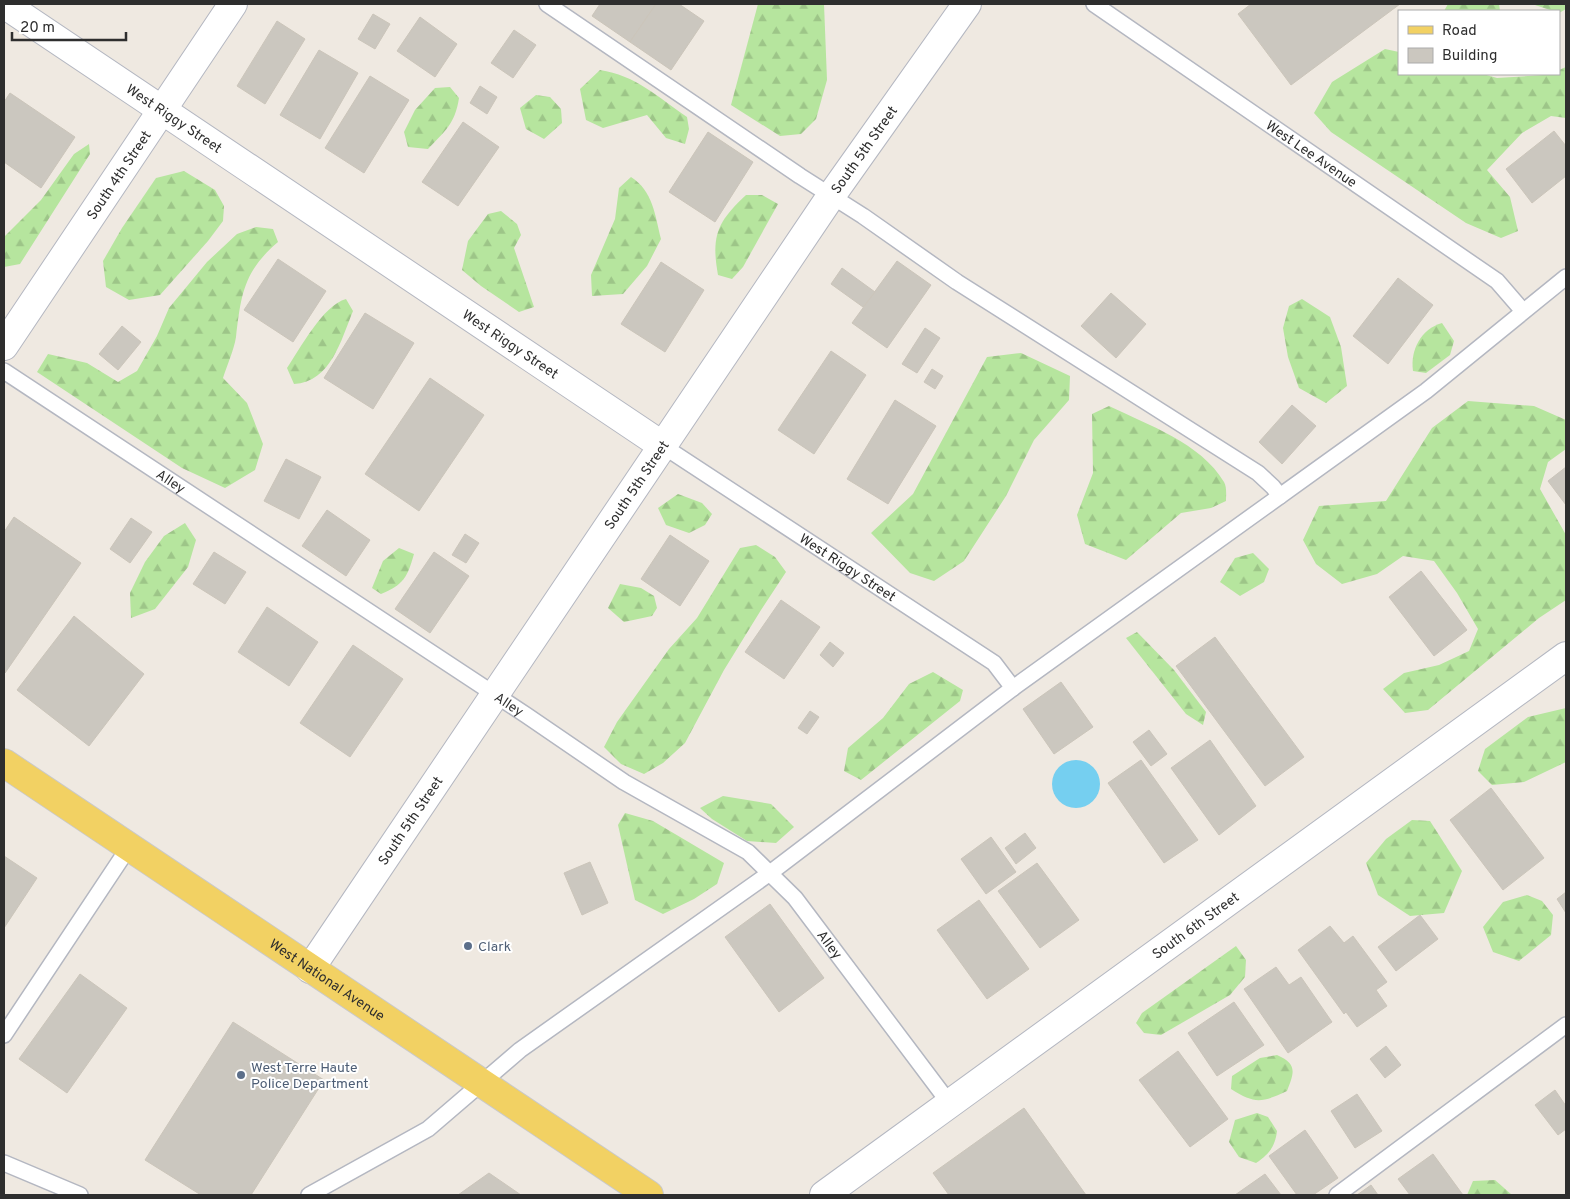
<svg xmlns="http://www.w3.org/2000/svg" width="1570" height="1199" viewBox="0 0 1570 1199" font-family="Overpass,sans-serif">
<style>
.forest{fill:url(#forest-firs)}
.water{fill:#75cff0}
.building{fill:#cbc7bf;stroke:#cbc5ba}
.lines{fill:none;stroke-linecap:round;stroke-linejoin:round}
.lane-casing{stroke:#b4b7c1;stroke-width:18}
.street-casing{stroke:#b4b7c1;stroke-width:30}
.primary-casing{stroke:#c9c9c9;stroke-width:30}
.lane{stroke:#fff;stroke-width:15}
.street{stroke:#fff;stroke-width:28}
.primary{stroke:#f2d163;stroke-width:28}
.service-dot{fill:#5c6f8a;stroke:#fff;stroke-width:2}
.labels{text-anchor:middle;stroke-width:4;stroke-linejoin:round;paint-order:stroke}
.street-label{font-size:14px;fill:#2e2e2e;stroke:#fff}
.service-label{font-size:14px;fill:#4e5e75;stroke:#fff;text-anchor:start}
</style>
<defs>
<pattern id="forest-firs" width="22" height="20" patternUnits="userSpaceOnUse" patternTransform="scale(1.25)"><rect width="22" height="20" fill="#b6e59e"/><path d="M5 1l3.5 6h-7zM16 11l3.5 6h-7z" fill="#9dc588"/></pattern>
</defs>
<rect width="100%" height="100%" fill="#efe9e1"/>
<g class="forest">
<path d="M758,4H824L827,80L816,119L801,134L780,136L731,105Z"/>
<path d="M1448,4H1499L1500,11H1444Z"/>
<path d="M1532,4H1566V9L1559,13Z"/>
<path d="M1385,49L1399,52V74H1483L1497,78L1559,74V70L1566,67V118L1551,116L1522,133L1487,170L1510,197L1518,231L1501,238L1466,223L1331,132L1314,113L1332,82Z"/>
<path d="M600,70C635,75 658,97 687,117L689,129L685,144L666,138L647,115L603,128L586,120L580,89Z"/>
<path d="M450,87L459,98C455,124 445,131 428,149L408,147L404,132L415,110L435,88Z"/>
<path d="M536,95L550,97L561,109L562,123L544,139L526,129L520,108Z"/>
<path d="M89,144L90,154L20,264L4,267V237L41,200L74,154Z"/>
<path d="M184,171L215,190L224,206L223,221L208,241L160,295L129,300L106,287L103,261L122,228L156,178Z"/>
<path d="M631,177C653,191 655,215 661,239L647,266L623,294L592,296L591,275L615,219L619,188Z"/>
<path d="M746,195H762L778,204L743,267L732,279L718,275C711,236 717,222 746,195Z"/>
<path d="M501,211L517,224L521,235L514,248L534,307L519,312L481,286L462,270L468,241L488,214Z"/>
<path d="M256,227L273,229L278,242C244,271 241,294 236,337C234,350 227,365 223,378L247,403L263,444L255,470L225,488L182,468L37,372L48,354L87,363L118,382L137,371L157,336L169,308L207,262L237,234Z"/>
<path d="M346,299L353,311C341,340 331,382 294,384L287,368C300,349 323,305 346,299Z"/>
<path d="M1302,299L1330,317L1341,347L1347,386L1326,403L1299,388L1288,357L1283,328L1289,306Z"/>
<path d="M1442,323L1454,341L1450,355L1426,373L1413,371C1410,350 1421,329 1442,323Z"/>
<path d="M1021,353L1070,376L1069,400L1034,440L1006,496L964,561L934,581L910,573L871,533L913,494L987,357Z"/>
<path d="M1468,401L1534,406L1566,420V449L1548,462L1540,489L1566,535V600L1539,618L1428,710L1405,713L1383,689L1404,673L1439,665L1469,651L1478,629L1457,593L1434,561L1403,556L1377,574L1342,584L1316,564L1303,540L1319,506L1386,501L1432,428Z"/>
<path d="M1109,406C1148,425 1201,443 1224,482C1227,487 1226,496 1226,501L1211,508L1181,513L1126,560L1085,544L1077,515L1093,473L1092,414Z"/>
<path d="M678,494L702,503L712,514L705,525L689,533L666,525L658,508Z"/>
<path d="M185,523L196,540L188,567L155,609L131,618L130,593L145,562L164,536Z"/>
<path d="M756,545L775,557L786,572L761,610L724,670L685,743L663,763L644,774L621,764L604,747L617,722L669,649L697,618L740,548Z"/>
<path d="M399,548L414,554C407,578 404,584 381,594L372,588L383,561Z"/>
<path d="M1253,553L1269,569L1264,582L1240,596L1220,582L1235,558Z"/>
<path d="M620,584L641,588L654,596L657,608L652,616L624,622L608,608Z"/>
<path d="M1137,632L1174,670L1206,712L1203,725L1186,714L1126,638Z"/>
<path d="M933,672L963,690L960,701L861,780L844,771L848,748L883,718L909,684Z"/>
<path d="M1566,708V762L1524,782L1492,785L1478,771L1485,749L1528,717Z"/>
<path d="M723,796L771,804L794,827L776,843L747,841L712,819L700,808Z"/>
<path d="M625,813L653,821L724,863L717,884L694,899L663,914L635,900L618,825Z"/>
<path d="M1412,820L1430,821L1462,871L1444,913L1410,916L1378,895L1366,863L1386,839Z"/>
<path d="M1527,895L1542,901L1553,915L1551,935L1519,961L1493,952L1483,927L1503,902Z"/>
<path d="M1236,946L1246,960L1245,977L1230,995L1161,1035L1144,1033L1136,1023L1142,1013Z"/>
<path d="M1277,1055C1298,1064 1294,1073 1287,1091C1261,1103 1255,1104 1231,1089L1232,1076L1260,1058Z"/>
<path d="M1257,1113L1268,1117L1277,1131C1275,1147 1269,1154 1256,1163L1239,1157L1229,1142L1235,1120Z"/>
<path d="M1495,1180L1512,1195H1467L1473,1181Z"/>
</g>
<circle class="water" cx="1076" cy="784" r="24"/>
<g class="building">
<path d="M600,4H656L630,42L592,16Z"/>
<path d="M656,4H679L704,21L671,70L630,42Z"/>
<path d="M1251,4H1400L1291,85L1238,14Z"/>
<path d="M373,14L390,24L375,49L358,39Z"/>
<path d="M420,17L457,44L435,77L397,51Z"/>
<path d="M277,21L305,39L265,104L237,86Z"/>
<path d="M514,30L536,45L513,78L491,63Z"/>
<path d="M319,50L358,73L320,139L280,115Z"/>
<path d="M370,76L409,100L364,173L325,148Z"/>
<path d="M480,86L497,97L487,114L470,103Z"/>
<path d="M10,93L75,137L41,188L4,162V102Z"/>
<path d="M463,122L499,147L458,206L422,182Z"/>
<path d="M1554,131L1566,146V176L1532,203L1506,169Z"/>
<path d="M708,132L753,162L715,222L669,192Z"/>
<path d="M278,259L326,291L293,342L244,310Z"/>
<path d="M897,261L931,285L887,348L852,323Z"/>
<path d="M661,262L704,290L665,352L621,324Z"/>
<path d="M842,268L875,292L863,307L831,284Z"/>
<path d="M1398,278L1433,305L1388,364L1353,336Z"/>
<path d="M1111,293L1146,324L1116,358L1081,326Z"/>
<path d="M365,313L414,343L373,409L324,378Z"/>
<path d="M122,326L141,342L118,370L99,354Z"/>
<path d="M925,328L940,338L917,373L902,364Z"/>
<path d="M831,351L866,375L814,454L778,430Z"/>
<path d="M932,369L943,376L935,389L924,382Z"/>
<path d="M430,378L484,415L419,511L365,474Z"/>
<path d="M895,400L936,426L888,504L847,479Z"/>
<path d="M1292,405L1316,426L1282,464L1259,442Z"/>
<path d="M286,459L321,477L299,519L264,501Z"/>
<path d="M1566,467V505L1548,481Z"/>
<path d="M327,510L370,540L346,576L302,546Z"/>
<path d="M14,517L81,563L5,673L4,532Z"/>
<path d="M131,518L152,532L130,563L110,549Z"/>
<path d="M465,534L479,543L466,563L452,555Z"/>
<path d="M670,535L709,561L680,606L641,579Z"/>
<path d="M214,552L246,572L225,604L193,584Z"/>
<path d="M434,552L469,576L430,633L395,609Z"/>
<path d="M1421,571L1467,630L1434,656L1389,597Z"/>
<path d="M781,600L820,627L784,679L745,652Z"/>
<path d="M267,607L318,642L289,686L238,652Z"/>
<path d="M74,616L144,674L89,746L17,690Z"/>
<path d="M1215,637L1304,757L1265,786L1176,666Z"/>
<path d="M830,642L844,653L833,667L820,655Z"/>
<path d="M353,645L403,679L350,757L300,723Z"/>
<path d="M1061,682L1093,727L1054,754L1023,709Z"/>
<path d="M810,711L819,717L807,734L798,728Z"/>
<path d="M1149,730L1167,754L1151,766L1133,742Z"/>
<path d="M1210,740L1256,806L1219,835L1171,768Z"/>
<path d="M1141,760L1198,840L1164,863L1108,783Z"/>
<path d="M1491,788L1544,858L1503,890L1450,820Z"/>
<path d="M1025,833L1036,848L1016,864L1005,848Z"/>
<path d="M991,837L1016,872L986,894L961,859Z"/>
<path d="M4,856L37,878L4,928Z"/>
<path d="M590,862L608,903L582,915L564,873Z"/>
<path d="M1037,863L1079,920L1040,948L998,891Z"/>
<path d="M1566,892V913L1557,899Z"/>
<path d="M979,900L1029,969L987,999L937,930Z"/>
<path d="M770,904L824,978L779,1012L725,937Z"/>
<path d="M1420,915L1438,939L1396,971L1378,947Z"/>
<path d="M1330,926L1344,943L1353,936L1387,982L1376,990L1387,1006L1357,1027L1346,1012L1344,1014L1298,950Z"/>
<path d="M1276,967L1289,985L1301,977L1332,1022L1288,1053L1244,989Z"/>
<path d="M80,974L127,1008L67,1093L19,1059Z"/>
<path d="M1234,1002L1264,1045L1217,1076L1188,1033Z"/>
<path d="M233,1022L324,1080L251,1195H201L145,1160Z"/>
<path d="M1386,1046L1401,1065L1385,1078L1370,1059Z"/>
<path d="M1178,1051L1228,1119L1190,1147L1139,1080Z"/>
<path d="M1555,1090L1566,1106V1129L1558,1135L1535,1105Z"/>
<path d="M1357,1094L1382,1131L1355,1148L1331,1111Z"/>
<path d="M1024,1108L1086,1195H949L933,1173Z"/>
<path d="M1305,1130L1338,1178L1313,1195H1297L1269,1156Z"/>
<path d="M1433,1154L1463,1195H1410L1398,1179Z"/>
<path d="M489,1173L521,1195H458Z"/>
<path d="M1265,1174L1281,1195H1235Z"/>
<path d="M1371,1185L1378,1195H1357Z"/>
</g>
<g class="lines">
<defs>
<g id="lane">
<path d="M547,4L800,176L863,216L957,282L1258,473L1273,487L1280,496"/>
<path id="s1" d="M1094,4L1497,281L1523,311"/>
<path id="s2" d="M4,371L526,715L624,782L748,852L795,898L950,1104"/>
<path id="s3" d="M663,446L994,663L1013,688"/>
<path d="M4,1035L129,847"/>
<path d="M4,1163L80,1195"/>
<path d="M309,1195L428,1129L520,1050L770,873L1013,688L1426,391L1566,277"/>
<path d="M1337,1195L1566,1025"/>
</g>
<g id="street">
<path id="s4" d="M4,4L663,446"/>
<path id="s5" d="M4,346L233,4"/>
<path id="s6" d="M310,969L831,196L967,4"/>
<path id="s7" d="M824,1195L1566,656"/>
</g>
<g id="primary">
<path id="s8" d="M4,763L649,1195"/>
</g>
</defs>
<use href="#lane" class="lane-casing"/>
<use href="#street" class="street-casing"/>
<use href="#primary" class="primary-casing"/>
<use href="#lane" class="lane"/>
<use href="#street" class="street"/>
<use href="#primary" class="primary"/>
</g>
<g class="service-dot">
<circle cx="468" cy="946" r="5"/>
<circle cx="241" cy="1075" r="5"/>
</g>
<g class="labels">
<g class="street-label">
<text dy="5" stroke="none"><textPath href="#s4" startOffset="205">West Riggy Street</textPath></text>
<text dy="5" stroke="none"><textPath href="#s6" startOffset="989">South 5th Street</textPath></text>
<text dy="5" stroke="none"><textPath href="#s1" startOffset="264">West Lee Avenue</textPath></text>
<text dy="5" stroke="none"><textPath href="#s5" startOffset="206">South 4th Street</textPath></text>
<text dy="5" stroke="none"><textPath href="#s4" startOffset="610">West Riggy Street</textPath></text>
<text dy="5" stroke="none"><textPath href="#s2" startOffset="200">Alley</textPath></text>
<text dy="5" stroke="none"><textPath href="#s6" startOffset="584">South 5th Street</textPath></text>
<text dy="5" stroke="none"><textPath href="#s3" startOffset="221">West Riggy Street</textPath></text>
<text dy="5" stroke="none"><textPath href="#s2" startOffset="605">Alley</textPath></text>
<text dy="5" stroke="none"><textPath href="#s6" startOffset="179">South 5th Street</textPath></text>
<text dy="5" stroke="none"><textPath href="#s7" startOffset="459">South 6th Street</textPath></text>
<text dy="5" stroke="none"><textPath href="#s2" startOffset="1010">Alley</textPath></text>
<text dy="5" stroke="none"><textPath href="#s8" startOffset="389">West National Avenue</textPath></text>
</g>
<g class="service-label">
<text x="478" y="951">Clark</text>
<text x="251" y="1072">West Terre Haute<tspan x="251" dy="16">Police Department</tspan></text>
</g>
</g>
<rect width="1570" height="1199" fill="none" stroke="#2e2e2e" stroke-width="10"/>
<rect x="1398" y="10" width="162" height="65" fill="#ffffff" stroke="#ababab"/>
<rect x="1408" y="26" width="25" height="8" fill="#f2d163" stroke="#ababab"/>
<text x="1442" y="35" font-size="15" fill="#2e2e2e">Road</text>
<rect x="1408" y="48" width="25" height="15" fill="#cbc7bf" stroke="#ababab"/>
<text x="1442" y="60" font-size="15" fill="#2e2e2e">Building</text>
<path d="M12 32v8h114v-8" fill="none" stroke="#2e2e2e" stroke-width="2.5"/>
<text x="20" y="32" font-size="15" fill="#2e2e2e" stroke="#ffffff" stroke-width="4" paint-order="stroke">20 m</text>
</svg>
